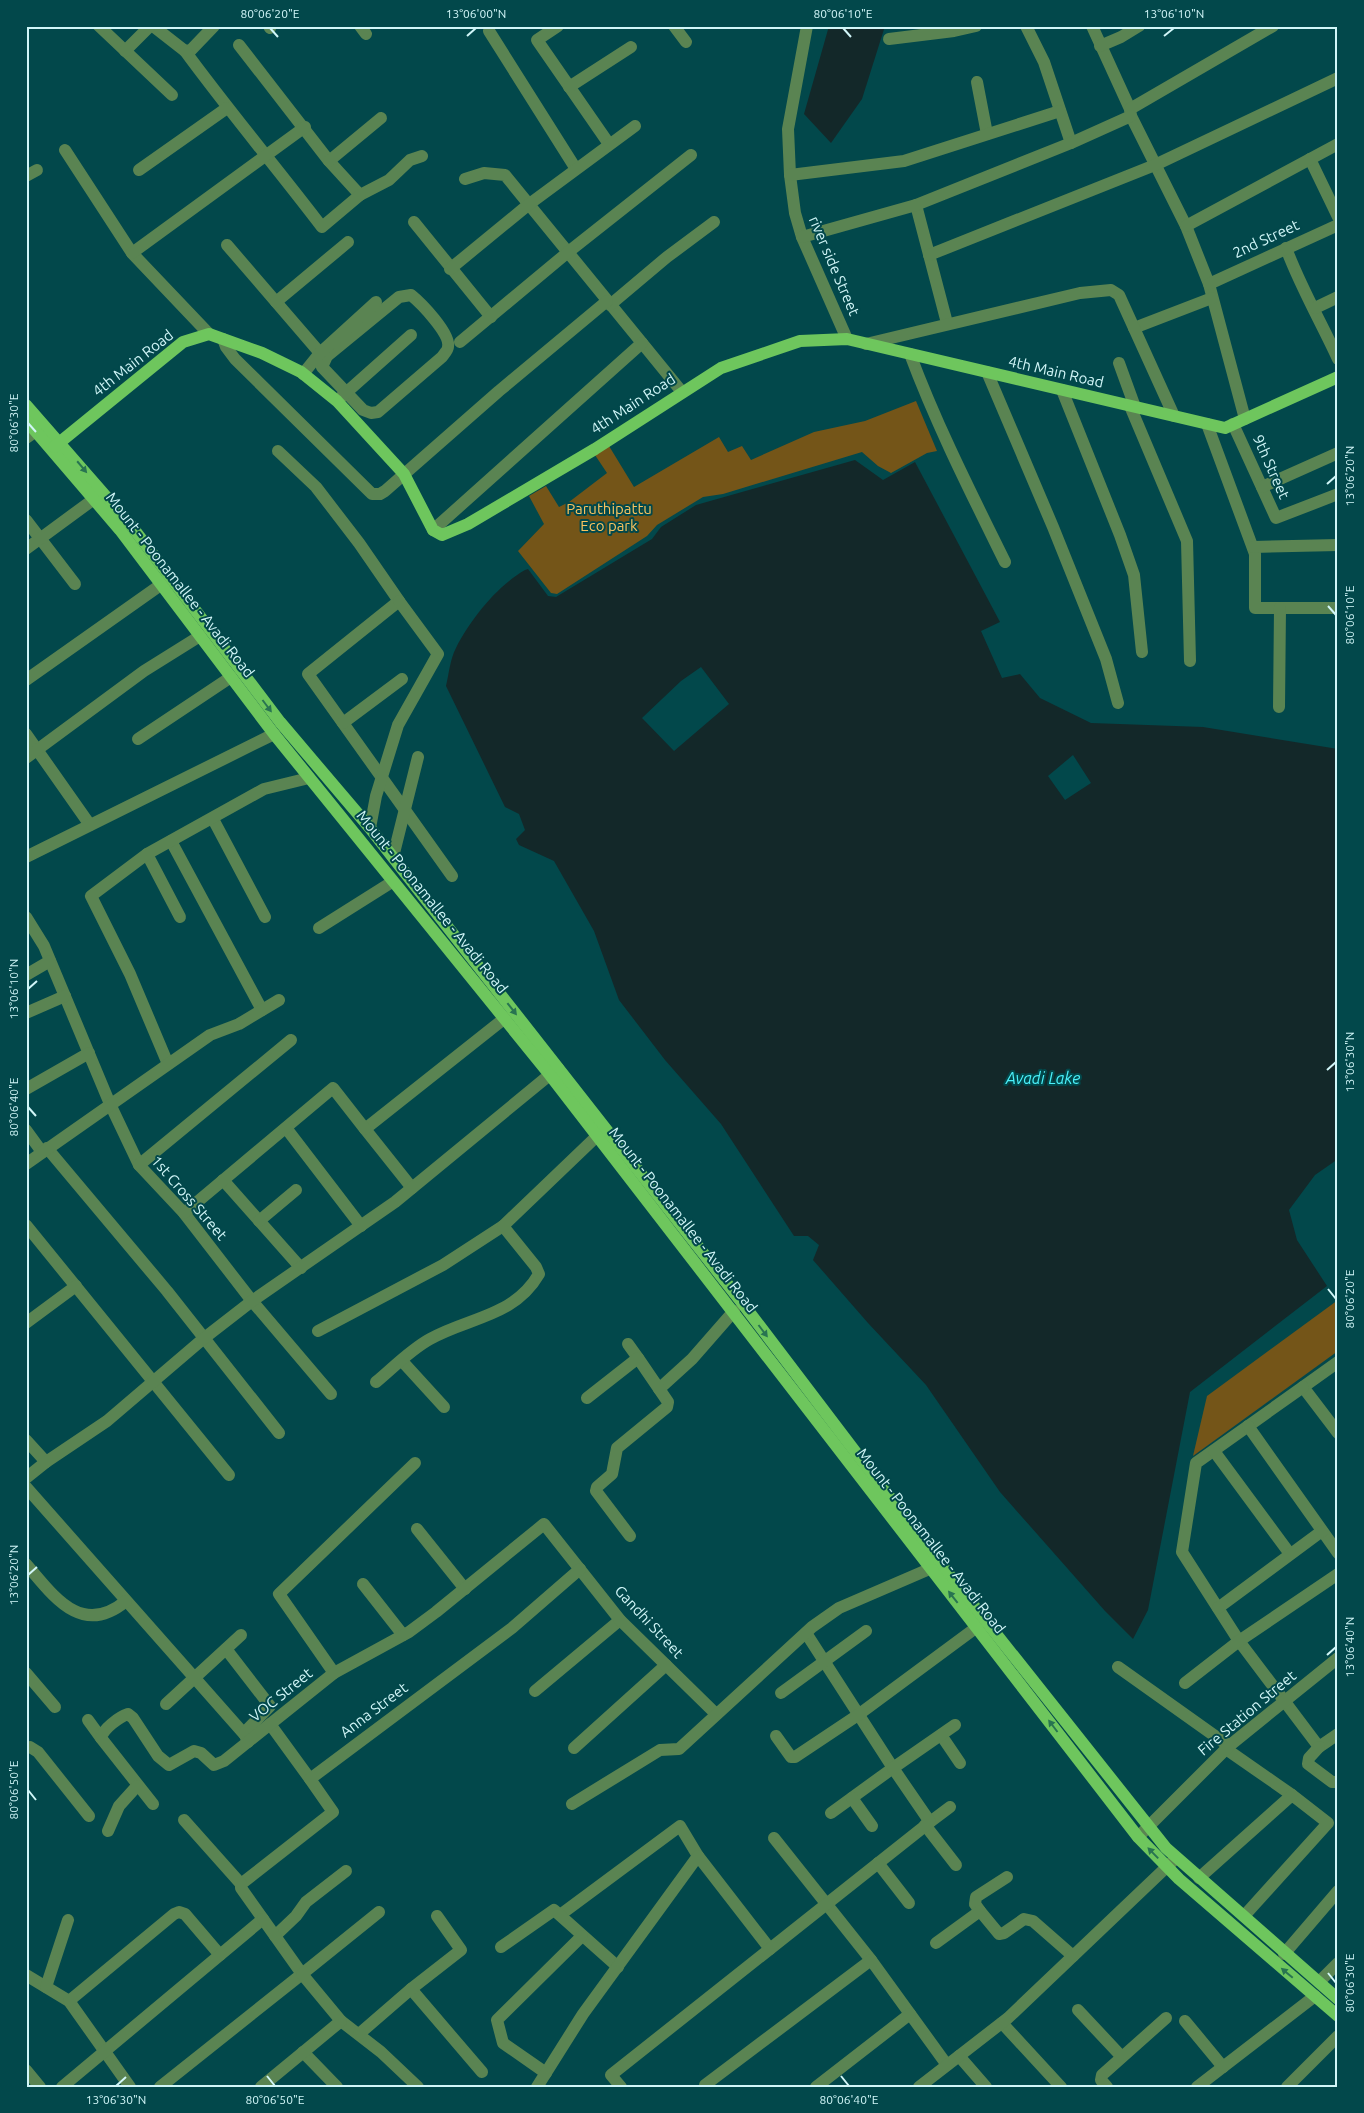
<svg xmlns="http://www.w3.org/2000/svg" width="1364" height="2113" viewBox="0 0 1364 2113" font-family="Ubuntu,sans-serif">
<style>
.green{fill:#745518}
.water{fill:#132829;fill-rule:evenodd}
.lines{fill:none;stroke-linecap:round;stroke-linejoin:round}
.minor{stroke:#5a8452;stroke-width:12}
.major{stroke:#6ec65d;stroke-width:12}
.oneway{fill:#287451}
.ticks{fill:none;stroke:#d1f6f8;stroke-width:2}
.labels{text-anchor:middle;stroke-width:4;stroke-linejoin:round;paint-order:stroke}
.street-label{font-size:15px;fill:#d1f6f8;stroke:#02484b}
.park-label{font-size:15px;fill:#fac35f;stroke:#02484b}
.water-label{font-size:16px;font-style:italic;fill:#4bf0f9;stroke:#02484b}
.neatline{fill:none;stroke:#d1f6f8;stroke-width:2}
.ticks-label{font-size:12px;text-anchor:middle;fill:#d1f6f8}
</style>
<rect width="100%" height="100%" fill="#02484b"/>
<g class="green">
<path d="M916,401L937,451L927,453L891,473L878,466L862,452L723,494L703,497L657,525L647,536L557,594L551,593L518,551L544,524L529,496L546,486L559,507L569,502L607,473L595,455L609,446L634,487L719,437L728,452L742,446L751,460L814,432L865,421Z"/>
<path d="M1338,1300V1351L1193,1456L1207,1396Z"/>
</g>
<g class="water">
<path d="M829,26H885L862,99L831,143L804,114Z"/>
<path d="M855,460L883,480L915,462L1000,622L981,631L1002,678L1020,674L1040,698L1091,723L1203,727L1338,749V1159L1315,1175L1289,1210L1297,1240L1327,1286L1190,1392L1148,1610L1133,1639L1105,1611L1000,1492L926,1385L868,1323L813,1260L819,1245L808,1236H794L721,1124L665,1060L619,1000L594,931L554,861L519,845L516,839L525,830L519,814L505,807L446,686C449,674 450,659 456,648C470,620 497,586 525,570L528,569L548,596L556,597L652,539L661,527L696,505ZM701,667L729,704L674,751L642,718L681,681ZM1073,755L1091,783L1065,800L1048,776Z"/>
</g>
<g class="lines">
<g class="minor">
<path d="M99,26L172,95"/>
<path d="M153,26L185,51L191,50L214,26"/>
<path d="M269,26L270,28"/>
<path d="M360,26L366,34"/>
<path d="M558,26L537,40L609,144"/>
<path d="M674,26L686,42"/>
<path d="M807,26L788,129L790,175L795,213L802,237L847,339"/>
<path d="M1026,26L1044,62L1071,143"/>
<path d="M1092,26L1130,109L1131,116L1186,226L1209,284L1245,419"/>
<path d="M489,31L576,169"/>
<path d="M889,39L954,31L976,26"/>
<path d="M239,45L329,161L360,195L389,180L410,160L422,156"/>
<path d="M1100,46L1121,37L1139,26"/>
<path d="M125,51L150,26"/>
<path d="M185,51C229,111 277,168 322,227L360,195"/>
<path d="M977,82L987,134"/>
<path d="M569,87L631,47"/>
<path d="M1130,109L1273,26"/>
<path d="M65,150L132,253L209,334"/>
<path d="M1310,159L1338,217"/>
<path d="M329,161L381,118"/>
<path d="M139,170L227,108"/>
<path d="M790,175L904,161L1060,111"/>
<path d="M26,176L37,170"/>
<path d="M465,179L484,173L505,175L682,392"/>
<path d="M916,205L947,323"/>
<path d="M414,222L491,317"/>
<path d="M1186,226L1338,144"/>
<path d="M802,237L916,205L1071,143L1131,116"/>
<path d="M227,245L320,353"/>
<path d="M1286,248C1300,286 1321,322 1338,359"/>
<path d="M132,253L305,127"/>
<path d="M929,255L1155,165L1338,78"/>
<path d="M450,269L528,205L635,126"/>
<path d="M1209,284L1338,225"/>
<path d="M411,295C421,303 451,334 448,347C448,350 444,354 442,357L378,412L371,413L363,410L322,367L327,356L399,297Z"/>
<path d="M276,302L348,242"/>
<path d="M610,305L667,257L714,222"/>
<path d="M1315,308L1338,297"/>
<path d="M1134,328L1212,298"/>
<path d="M223,339L226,347L235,359L372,494H380L385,491L499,391L607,301"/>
<path d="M460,342L567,253L691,155"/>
<path d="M866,344L1080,293L1111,290L1119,295L1174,416"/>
<path d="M910,354C937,426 971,493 1005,562"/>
<path d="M1119,363L1135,407"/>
<path d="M987,372L1053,527L1106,659L1118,703"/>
<path d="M303,374L320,353L376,302"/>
<path d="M1062,390L1120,535L1134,575L1142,652"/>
<path d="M339,399L411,335"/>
<path d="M1130,406L1187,541L1190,661"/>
<path d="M1207,424L1255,554V608H1338"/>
<path d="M1233,424L1276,518L1338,494"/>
<path d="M26,438L36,431"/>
<path d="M278,451L316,487L359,543L399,601L308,674L452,876"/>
<path d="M1262,487L1338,453"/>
<path d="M26,520L75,584"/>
<path d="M433,530L642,343"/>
<path d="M1253,547L1338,545"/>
<path d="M26,549L94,499"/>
<path d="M26,680L169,579"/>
<path d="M1279,707L1280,608"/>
<path d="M343,723L402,679"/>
<path d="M26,734L90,825"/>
<path d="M138,739L231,677"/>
<path d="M26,758L144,671L200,636"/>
<path d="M213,819L265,917"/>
<path d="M370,828L376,796L398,725L438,654L399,601"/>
<path d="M171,841L262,1010"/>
<path d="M147,854L180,917"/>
<path d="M26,857L274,734"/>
<path d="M393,857L418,757"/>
<path d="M26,917L44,946L110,1104L139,1165L184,1213L252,1301L331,1394"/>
<path d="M319,928L392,882"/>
<path d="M26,975L50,961"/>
<path d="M26,1013L65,996"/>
<path d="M168,1064L130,974L91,896L147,854L264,789L309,778"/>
<path d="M26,1089L89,1053"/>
<path d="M286,1128L361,1226"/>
<path d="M26,1130L42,1152"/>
<path d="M47,1148L167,1291L279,1433"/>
<path d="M26,1164L210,1035L239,1024L279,1000"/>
<path d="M139,1165L291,1040"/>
<path d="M223,1180L301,1268"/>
<path d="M412,1188L365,1129L505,1018"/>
<path d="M184,1213L333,1088L365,1129"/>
<path d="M259,1221L296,1190"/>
<path d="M26,1225L229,1475"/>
<path d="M26,1323L76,1286"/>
<path d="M318,1331L443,1265L503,1226"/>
<path d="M628,1344L638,1358"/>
<path d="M402,1361L444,1407"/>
<path d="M1338,1362L1303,1387L1338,1433"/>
<path d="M376,1382C393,1368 410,1350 430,1339C469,1317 514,1317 539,1274L536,1267L503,1226L596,1137"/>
<path d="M1303,1387L1196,1463L1182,1552L1239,1641L1319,1747L1338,1734"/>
<path d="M659,1389L692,1359L734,1311"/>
<path d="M587,1398L638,1358L668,1402L667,1407L617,1448L612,1474L597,1487L596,1491L630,1536"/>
<path d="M1248,1426L1338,1553"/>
<path d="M26,1440L46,1462"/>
<path d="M1214,1451L1290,1554"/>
<path d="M26,1478L46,1462L107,1421L203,1339L252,1301L395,1202L558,1068"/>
<path d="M26,1487L245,1735"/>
<path d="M417,1529L465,1589"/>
<path d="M26,1564C53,1595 81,1638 126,1601"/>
<path d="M363,1584L403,1635"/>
<path d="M1218,1608L1322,1531"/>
<path d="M806,1633L893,1768L831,1813"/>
<path d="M226,1649L270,1706L246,1731L245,1735L248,1742"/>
<path d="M1118,1667L1229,1746"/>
<path d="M26,1673L55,1707"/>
<path d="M334,1673L279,1594L415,1463"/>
<path d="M1185,1683L1239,1641L1338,1574"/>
<path d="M535,1691L620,1620"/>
<path d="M781,1693L866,1631"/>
<path d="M166,1704L241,1635"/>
<path d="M88,1720L101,1738"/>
<path d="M270,1724L310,1779"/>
<path d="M941,1735L960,1763"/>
<path d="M776,1736L791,1757H795L858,1715L977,1627"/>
<path d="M1319,1747L1309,1758L1308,1764L1332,1782H1338"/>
<path d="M26,1748L30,1747L38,1752L89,1816"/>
<path d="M574,1748L666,1665"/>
<path d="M1226,1749L1292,1795"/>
<path d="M852,1798L872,1826"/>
<path d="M153,1804L101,1738C103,1729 119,1717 128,1714L133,1718L158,1756L169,1765L194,1751L201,1753L214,1765L224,1761L334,1673L409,1632L436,1612L544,1524L620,1620L716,1714"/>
<path d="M572,1804L660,1750L679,1749L812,1627L839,1608L941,1564"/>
<path d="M930,1822L950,1807"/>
<path d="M925,1825L956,1865"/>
<path d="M108,1831L119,1806L137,1786"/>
<path d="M1138,1837L1229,1746L1338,1658"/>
<path d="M774,1838L871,1960"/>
<path d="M878,1863L909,1903"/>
<path d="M1199,1878L1292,1795L1328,1823L1244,1916"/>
<path d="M241,1884L333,1812L310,1779L512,1628L580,1569"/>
<path d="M980,1911L975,1904L976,1897L1007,1877"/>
<path d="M560,1915L680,1826L698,1856"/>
<path d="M275,1936L296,1916L306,1902L346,1871"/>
<path d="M936,1943L980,1911L999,1934L1004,1933L1024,1919L1033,1921L1073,1956"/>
<path d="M501,1947L554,1910L618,1967"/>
<path d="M1284,1954L1338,1891"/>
<path d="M26,1975L69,2001L130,2087"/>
<path d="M1319,1982L1338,1963"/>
<path d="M46,1987L68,1920"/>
<path d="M411,1989L482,2072"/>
<path d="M69,2001L174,1914L179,1912L185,1914L220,1955"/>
<path d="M1078,2010L1121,2056"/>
<path d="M341,2021L381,2052L418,2087"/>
<path d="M1185,2021L1223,2067"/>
<path d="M1002,2023L1061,2087"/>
<path d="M359,2034L411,1989L461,1950L437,1916"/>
<path d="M303,2052L337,2087"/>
<path d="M959,2056L986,2087"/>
<path d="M26,2070L40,2087"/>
<path d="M546,2073L503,2043L497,2020L582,1936"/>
<path d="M62,2087L263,1919L241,1888V1884L184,1820"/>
<path d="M160,2087L302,1974L263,1919"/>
<path d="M261,2087L341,2021L302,1974L379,1912"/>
<path d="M537,2087L583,2014L698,1856L770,1949"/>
<path d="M621,2087L611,2075L930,1822L893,1768L955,1725"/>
<path d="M707,2087L705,2085L871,1960L947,2065"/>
<path d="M816,2087L910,2014"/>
<path d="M919,2087L1008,2018L1174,1860"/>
<path d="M1107,2087L1101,2080L1102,2075L1166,2018"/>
<path d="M1197,2087L1315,1996"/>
<path d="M1287,2087L1338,2036"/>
</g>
<g class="major">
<path d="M26,405L130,524L280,722L370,828L743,1304L939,1562L1166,1848L1338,1999"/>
<path d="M26,420L120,530L274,734L550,1075L1138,1837L1179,1879L1338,2016"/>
<path d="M54,447L183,342L209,334L262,353L301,372L337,401L404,474L433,530L442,535L468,524L595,449L721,368L800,341L847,339L1225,428L1338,377"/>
</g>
</g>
<defs><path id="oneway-solid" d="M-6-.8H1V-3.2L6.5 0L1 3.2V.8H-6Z" transform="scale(1.25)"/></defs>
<g class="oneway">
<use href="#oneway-solid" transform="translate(82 467) rotate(50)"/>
<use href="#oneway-solid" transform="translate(267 706) rotate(53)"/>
<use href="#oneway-solid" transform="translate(512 1009) rotate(52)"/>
<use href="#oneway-solid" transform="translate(763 1331) rotate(53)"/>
<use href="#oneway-solid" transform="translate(953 1597) rotate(-128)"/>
<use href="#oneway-solid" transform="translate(1053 1726) rotate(-127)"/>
<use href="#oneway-solid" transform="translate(1153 1853) rotate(-134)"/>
<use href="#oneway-solid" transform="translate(1287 1973) rotate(-140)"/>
</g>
<path class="ticks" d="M270,28L278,37M843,28L851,37M467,36L476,28M1164,36L1174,28M28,423L36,432M1327,484L1336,476M1328,606L1336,615M28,989L37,981M1327,1070L1336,1062M28,1107L36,1116M1328,1289L1336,1299M28,1575L37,1567M1327,1655L1336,1647M28,1790L36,1800M1328,1973L1336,1983M267,2076L275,2086M841,2076L849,2086M116,2086L126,2077"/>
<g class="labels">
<g class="street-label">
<text transform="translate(1266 239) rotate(-25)" y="5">2nd Street</text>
<text transform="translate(834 266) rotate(67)" y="5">river side Street</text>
<text transform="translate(133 363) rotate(-38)" y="5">4th Main Road</text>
<text transform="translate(1056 372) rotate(13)" y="5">4th Main Road</text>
<text transform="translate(633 404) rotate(-33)" y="5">4th Main Road</text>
<text transform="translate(1271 467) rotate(66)" y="5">9th Street</text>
<text transform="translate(180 585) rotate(52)" y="5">Mount - Poonamallee - Avadi Road</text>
<text transform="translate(432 902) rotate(51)" y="5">Mount - Poonamallee - Avadi Road</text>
<text transform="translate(189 1198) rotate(49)" y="5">1st Cross Street</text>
<text transform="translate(683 1220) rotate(52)" y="5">Mount - Poonamallee - Avadi Road</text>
<text transform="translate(931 1541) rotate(52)" y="5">Mount - Poonamallee - Avadi Road</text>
<text transform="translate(649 1622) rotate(47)" y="5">Gandhi Street</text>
<text transform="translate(281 1695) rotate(-39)" y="5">VOC Street</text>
<text transform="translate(374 1710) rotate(-37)" y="5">Anna Street</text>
<text transform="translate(1247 1713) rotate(-40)" y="5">Fire Station Street</text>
</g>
<g class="park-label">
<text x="609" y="514">Paruthipattu<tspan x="609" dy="17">Eco park</tspan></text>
</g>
<g class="water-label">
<text x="1043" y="1084">Avadi Lake</text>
</g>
</g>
<rect width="1364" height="2113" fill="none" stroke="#02484b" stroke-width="55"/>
<rect x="28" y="28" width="1308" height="2058" class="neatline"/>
<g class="ticks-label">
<text x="270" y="18">80°06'20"E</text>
<text x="476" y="18">13°06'00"N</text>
<text x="843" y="18">80°06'10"E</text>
<text x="1174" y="18">13°06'10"N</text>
<text transform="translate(14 423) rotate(-90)" y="4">80°06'30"E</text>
<text transform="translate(1350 476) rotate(-90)" y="4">13°06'20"N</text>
<text transform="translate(1350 615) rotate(-90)" y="4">80°06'10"E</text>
<text transform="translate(14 989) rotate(-90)" y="4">13°06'10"N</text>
<text transform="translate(1350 1062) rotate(-90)" y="4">13°06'30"N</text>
<text transform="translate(14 1107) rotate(-90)" y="4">80°06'40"E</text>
<text transform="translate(1350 1299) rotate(-90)" y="4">80°06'20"E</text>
<text transform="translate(14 1575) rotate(-90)" y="4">13°06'20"N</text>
<text transform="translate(1350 1647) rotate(-90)" y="4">13°06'40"N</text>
<text transform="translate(14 1790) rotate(-90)" y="4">80°06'50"E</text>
<text transform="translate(1350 1983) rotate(-90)" y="4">80°06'30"E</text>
<text x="116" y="2104">13°06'30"N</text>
<text x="275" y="2104">80°06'50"E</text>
<text x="849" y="2104">80°06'40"E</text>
</g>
</svg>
